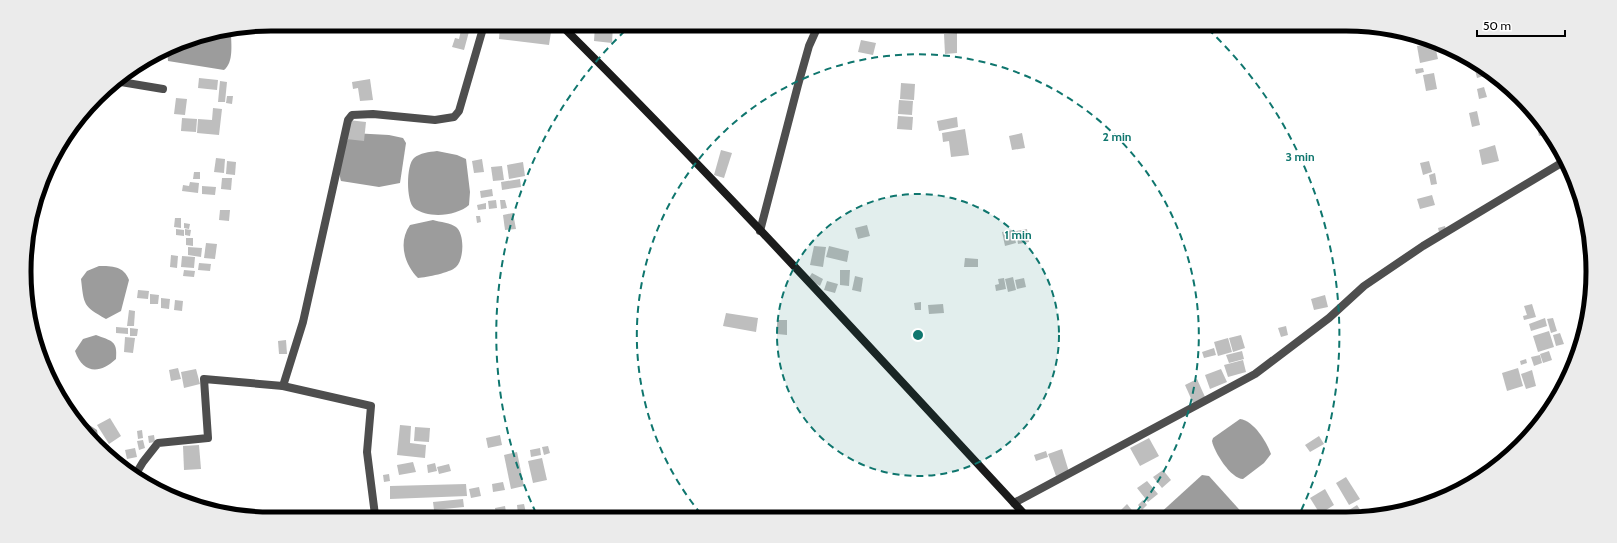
<svg xmlns="http://www.w3.org/2000/svg" width="1617" height="543" viewBox="0 0 1617 543" font-family="Cabin,sans-serif">
<style>
.water{fill:#9c9c9c}
.building{fill:#bebebe}
.lines{fill:none;stroke-linecap:round;stroke-linejoin:round}
.street{stroke:#4e4e4e;stroke-width:8}
.secondary{stroke:#1b1b1b;stroke-width:8}
.ring{fill:none;stroke:#0f766e;stroke-width:2;stroke-dasharray:7 5}
.rim{fill:none;stroke:#000;stroke-width:5}
.centre{fill:#0f766e;stroke:#fff;stroke-width:2}
.ring-label{font-size:12px;text-anchor:middle;font-weight:bold;fill:#0f766e;stroke:#fff;stroke-width:3;stroke-linejoin:round;paint-order:stroke}
</style>
<rect width="100%" height="100%" fill="#fff"/>
<g class="water">
<path d="M231,32C231,44 234,62 224,70L168,61L167,49L177,43Z"/>
<path d="M352,133L389,135L403,138L406,143L400,183L379,187L341,181C337,171 344,141 352,133Z"/>
<path d="M437,151L457,155L466,159L470,192L469,205C457,216 428,219 414,208C406,201 406,165 414,158C420,153 429,152 437,151Z"/>
<path d="M433,220C440,222 451,223 456,227C465,234 464,260 456,267C450,273 427,277 418,278C404,264 398,242 410,225Z"/>
<path d="M99,266C112,266 124,266 129,280L121,311L106,319C83,306 84,305 81,279L87,271Z"/>
<path d="M96,335C111,341 118,340 116,359C100,374 83,374 75,351L83,339Z"/>
<path d="M80,419L97,430L99,442L76,420Z"/>
<path d="M1240,419C1254,421 1266,441 1271,454L1264,463L1243,479C1231,479 1214,452 1212,441L1213,438Z"/>
<path d="M1202,475L1209,476L1246,517L1157,516Z"/>
</g>
<g class="building">
<path d="M595,25H613L612,43L594,41Z"/>
<path d="M462,26L470,28L464,50L452,47L455,38L459,39Z"/>
<path d="M500,26L551,32L549,45L499,39Z"/>
<path d="M957,33V53L945,54L944,34Z"/>
<path d="M861,40L876,43L873,55L858,52Z"/>
<path d="M1430,44L1435,46L1438,59L1420,63L1417,46Z"/>
<path d="M1423,68L1424,72L1416,74L1415,69Z"/>
<path d="M1482,69L1484,76L1477,78L1475,70Z"/>
<path d="M1434,73L1437,89L1426,91L1423,75Z"/>
<path d="M199,78L218,80L217,90L198,88Z"/>
<path d="M370,79L373,100L360,101L358,88L353,89L352,82Z"/>
<path d="M220,81L227,82L225,102H218Z"/>
<path d="M901,83L915,84L914,100L900,99Z"/>
<path d="M1484,87L1487,97L1479,99L1477,89Z"/>
<path d="M227,96H233L232,104L226,103Z"/>
<path d="M176,98L187,99L185,115L174,114Z"/>
<path d="M899,100L913,101L912,115L898,114Z"/>
<path d="M213,108L222,109L219,135L197,133L198,119L212,120Z"/>
<path d="M1477,111L1480,125L1472,127L1469,113Z"/>
<path d="M898,116L913,117L912,130L897,129Z"/>
<path d="M957,117L958,127L939,131L937,121Z"/>
<path d="M182,118L197,119L196,132L181,131Z"/>
<path d="M348,120L366,122L364,141L346,139Z"/>
<path d="M1543,125L1550,133L1539,136L1537,127Z"/>
<path d="M965,129L969,155L951,157L949,141L943,142L942,133Z"/>
<path d="M1022,133L1025,148L1012,150L1009,136Z"/>
<path d="M1495,145L1499,161L1482,165L1479,150Z"/>
<path d="M721,150L732,153L724,178L714,175Z"/>
<path d="M216,158L225,159L224,173L214,172Z"/>
<path d="M482,159L484,172L474,173L472,161Z"/>
<path d="M227,161L236,162L235,175L226,174Z"/>
<path d="M1429,161L1432,172L1423,175L1420,163Z"/>
<path d="M523,162L525,176L509,179L507,165Z"/>
<path d="M502,166L504,180L493,181L491,167Z"/>
<path d="M194,172H200V179H193Z"/>
<path d="M1435,173L1437,184L1431,185L1429,175Z"/>
<path d="M222,178H232L231,190L221,189Z"/>
<path d="M520,179L521,187L502,190L501,182Z"/>
<path d="M190,182L199,183L198,193L182,191L183,185L189,186Z"/>
<path d="M202,186L216,187L215,195L202,194Z"/>
<path d="M492,189L493,196L481,198L480,191Z"/>
<path d="M1432,195L1435,205L1420,209L1417,199Z"/>
<path d="M496,200L497,208L489,209L488,201Z"/>
<path d="M500,200H505L507,208L501,209Z"/>
<path d="M486,203V209L478,210L477,205Z"/>
<path d="M220,210H230L229,221L219,220Z"/>
<path d="M513,213L516,229L505,230L503,215Z"/>
<path d="M476,216H480L481,222L477,223Z"/>
<path d="M175,218H181V228L174,227Z"/>
<path d="M184,223L190,224L189,229L184,228Z"/>
<path d="M867,225L870,236L858,239L855,228Z"/>
<path d="M1445,226L1446,230L1439,232L1438,228Z"/>
<path d="M176,229L184,230V236L176,235Z"/>
<path d="M185,229L191,230L190,236L185,235Z"/>
<path d="M1027,229L1029,242L1018,244L1016,231Z"/>
<path d="M1013,230L1016,243L1005,246L1002,232Z"/>
<path d="M186,238H193V246L186,245Z"/>
<path d="M206,243L217,244L215,259L204,258Z"/>
<path d="M814,246L826,247L823,267L810,265Z"/>
<path d="M829,246L849,251L847,262L826,257Z"/>
<path d="M188,247L202,248L201,257L188,255Z"/>
<path d="M171,255L178,256L177,268L170,267Z"/>
<path d="M182,256L195,257L194,268L181,267Z"/>
<path d="M965,258L978,259V267H964Z"/>
<path d="M199,263L211,264L210,271L198,270Z"/>
<path d="M1588,263V269L1586,270L1584,264Z"/>
<path d="M184,270L195,271L194,277L183,276Z"/>
<path d="M840,270H850L849,286L840,285Z"/>
<path d="M812,273L823,279L820,286L808,279Z"/>
<path d="M855,276L863,278L861,292L852,290Z"/>
<path d="M1013,277L1016,290L1008,292L1005,279Z"/>
<path d="M1004,278L1006,289L996,291L995,285L999,284L998,279Z"/>
<path d="M1024,278L1026,287L1017,289L1015,280Z"/>
<path d="M827,281L838,284L835,293L824,290Z"/>
<path d="M138,290L149,291L148,299L137,298Z"/>
<path d="M150,294L159,295L158,304H150Z"/>
<path d="M1325,295L1328,307L1314,310L1311,299Z"/>
<path d="M161,298L170,299L169,309L161,308Z"/>
<path d="M175,300L183,301L182,311L174,310Z"/>
<path d="M921,302V310H915L914,303Z"/>
<path d="M943,304L944,313L929,314L928,305Z"/>
<path d="M1532,304L1536,317L1524,320L1523,316L1527,315L1524,306Z"/>
<path d="M129,310L135,311L134,326H127Z"/>
<path d="M726,313L758,318L756,332L723,326Z"/>
<path d="M1545,318L1547,326L1531,331L1529,324Z"/>
<path d="M1553,318L1557,331L1551,333L1547,319Z"/>
<path d="M777,320H787V335L777,334Z"/>
<path d="M1286,326L1288,335L1281,337L1278,328Z"/>
<path d="M116,327L128,328V334L116,333Z"/>
<path d="M130,328L138,329L137,336H130Z"/>
<path d="M1549,331L1554,347L1538,352L1533,336Z"/>
<path d="M1560,333L1564,344L1556,346L1553,335Z"/>
<path d="M1241,335L1245,348L1233,352L1229,338Z"/>
<path d="M125,337L135,338L133,353L124,352Z"/>
<path d="M1228,338L1232,352L1218,356L1214,342Z"/>
<path d="M286,340L287,354H279L278,341Z"/>
<path d="M1214,348L1216,355L1204,358L1202,352Z"/>
<path d="M1242,351L1244,359L1229,363L1226,355Z"/>
<path d="M1549,351L1552,360L1543,363L1540,354Z"/>
<path d="M1540,355L1542,363L1534,366L1531,357Z"/>
<path d="M1526,359L1527,363L1521,365L1520,361Z"/>
<path d="M1243,360L1246,372L1228,377L1224,365Z"/>
<path d="M178,368L181,379L171,381L169,370Z"/>
<path d="M1518,368L1523,386L1507,391L1502,373Z"/>
<path d="M196,369L200,384L184,388L181,372Z"/>
<path d="M1221,369L1227,382L1210,389L1205,375Z"/>
<path d="M1532,370L1536,386L1526,389L1521,374Z"/>
<path d="M1197,379L1205,397L1193,403L1185,385Z"/>
<path d="M110,418L121,436L109,444L97,425Z"/>
<path d="M400,425L411,426L410,443L426,445L425,458L397,455Z"/>
<path d="M415,427L430,428L429,442L414,441Z"/>
<path d="M142,430L143,438L138,439L137,431Z"/>
<path d="M154,435L155,442L149,443L148,436Z"/>
<path d="M500,435L502,445L488,448L486,438Z"/>
<path d="M1319,436L1324,444L1310,452L1305,445Z"/>
<path d="M1149,438L1159,456L1140,466L1130,448Z"/>
<path d="M143,440L145,448L139,450L137,441Z"/>
<path d="M199,445L201,469L184,470L183,446Z"/>
<path d="M548,446L550,453L544,455L542,447Z"/>
<path d="M135,448L137,457L127,459L125,450Z"/>
<path d="M540,448L541,455L531,457L530,450Z"/>
<path d="M1062,449L1069,472L1056,476L1048,454Z"/>
<path d="M1046,451L1048,457L1036,461L1034,455Z"/>
<path d="M517,452L524,486L511,489L504,455Z"/>
<path d="M542,458L547,480L533,483L528,461Z"/>
<path d="M413,462L416,472L399,475L397,465Z"/>
<path d="M435,463L437,471L428,473L427,465Z"/>
<path d="M449,464L451,471L439,474L437,467Z"/>
<path d="M1163,470L1171,480L1162,488L1153,477Z"/>
<path d="M389,474L390,481L384,482L383,475Z"/>
<path d="M1346,477L1360,499L1349,505L1336,483Z"/>
<path d="M1147,481L1158,494L1148,502L1137,488Z"/>
<path d="M503,482L505,490L493,492L492,484Z"/>
<path d="M466,484L467,496L390,499V486Z"/>
<path d="M479,487L481,496L471,498L469,489Z"/>
<path d="M1325,489L1334,505L1320,514L1310,498Z"/>
<path d="M463,499L464,507L434,510L433,502Z"/>
<path d="M1143,500L1147,505L1142,510L1138,505Z"/>
<path d="M524,504L526,513L518,514L517,505Z"/>
<path d="M1127,504L1135,514L1132,516H1126L1121,510Z"/>
<path d="M1357,505L1363,514L1358,517H1345L1343,514Z"/>
<path d="M505,506L506,512L496,515L495,508Z"/>
<path d="M1339,510L1343,517H1328Z"/>
<path d="M517,512L518,515H506V514Z"/>
</g>
<g class="lines">
<g class="street">
<path d="M115,81L163,89"/>
<path d="M760,231L798,85L809,46L818,26"/>
<path d="M283,386L303,322L348,120L352,115L373,114L435,120L454,117L459,111L484,25"/>
<path d="M134,477L143,462L158,443L208,438L204,379L283,386L371,406L367,452L375,515"/>
<path d="M1014,503L1255,374L1329,318L1364,286L1423,246L1563,162"/>
</g>
<path class="secondary" d="M561,25C721,184 873,351 1026,516"/>
</g>
<circle cx="918" cy="335" r="141" fill="#0f766e" fill-opacity=".12"/>
<g class="ring">
<circle cx="918" cy="335" r="141"/>
<path d="M701 514A281 281 0 1 1 1133 516"/>
<path d="M536 513A422 422 0 0 1 630 26M1208 29A422 422 0 0 1 1300 513"/>
</g>
<path d="M0 0H1617V543H0ZM271 31H1346A240 240 0 0 1 1586 271V272A240 240 0 0 1 1346 512H271A240 240 0 0 1 31 272V271A240 240 0 0 1 271 31Z" fill="#ebebeb" fill-rule="evenodd"/>
<path class="rim" d="M271 31H1346A240 240 0 0 1 1586 271V272A240 240 0 0 1 1346 512H271A240 240 0 0 1 31 272V271A240 240 0 0 1 271 31Z"/>
<circle cx="918" cy="335" r="6" class="centre"/>
<g class="ring-label">
<text x="1117" y="141">2 min</text>
<text x="1300" y="161">3 min</text>
<text x="1018" y="239">1 min</text>
</g>
<path d="M1477 30v6h88v-6" fill="none" stroke="#000000" stroke-width="2"/>
<text x="1483" y="30" font-size="12" fill="#000000" stroke="#ffffff" stroke-width="3" paint-order="stroke">50 m</text>
</svg>
